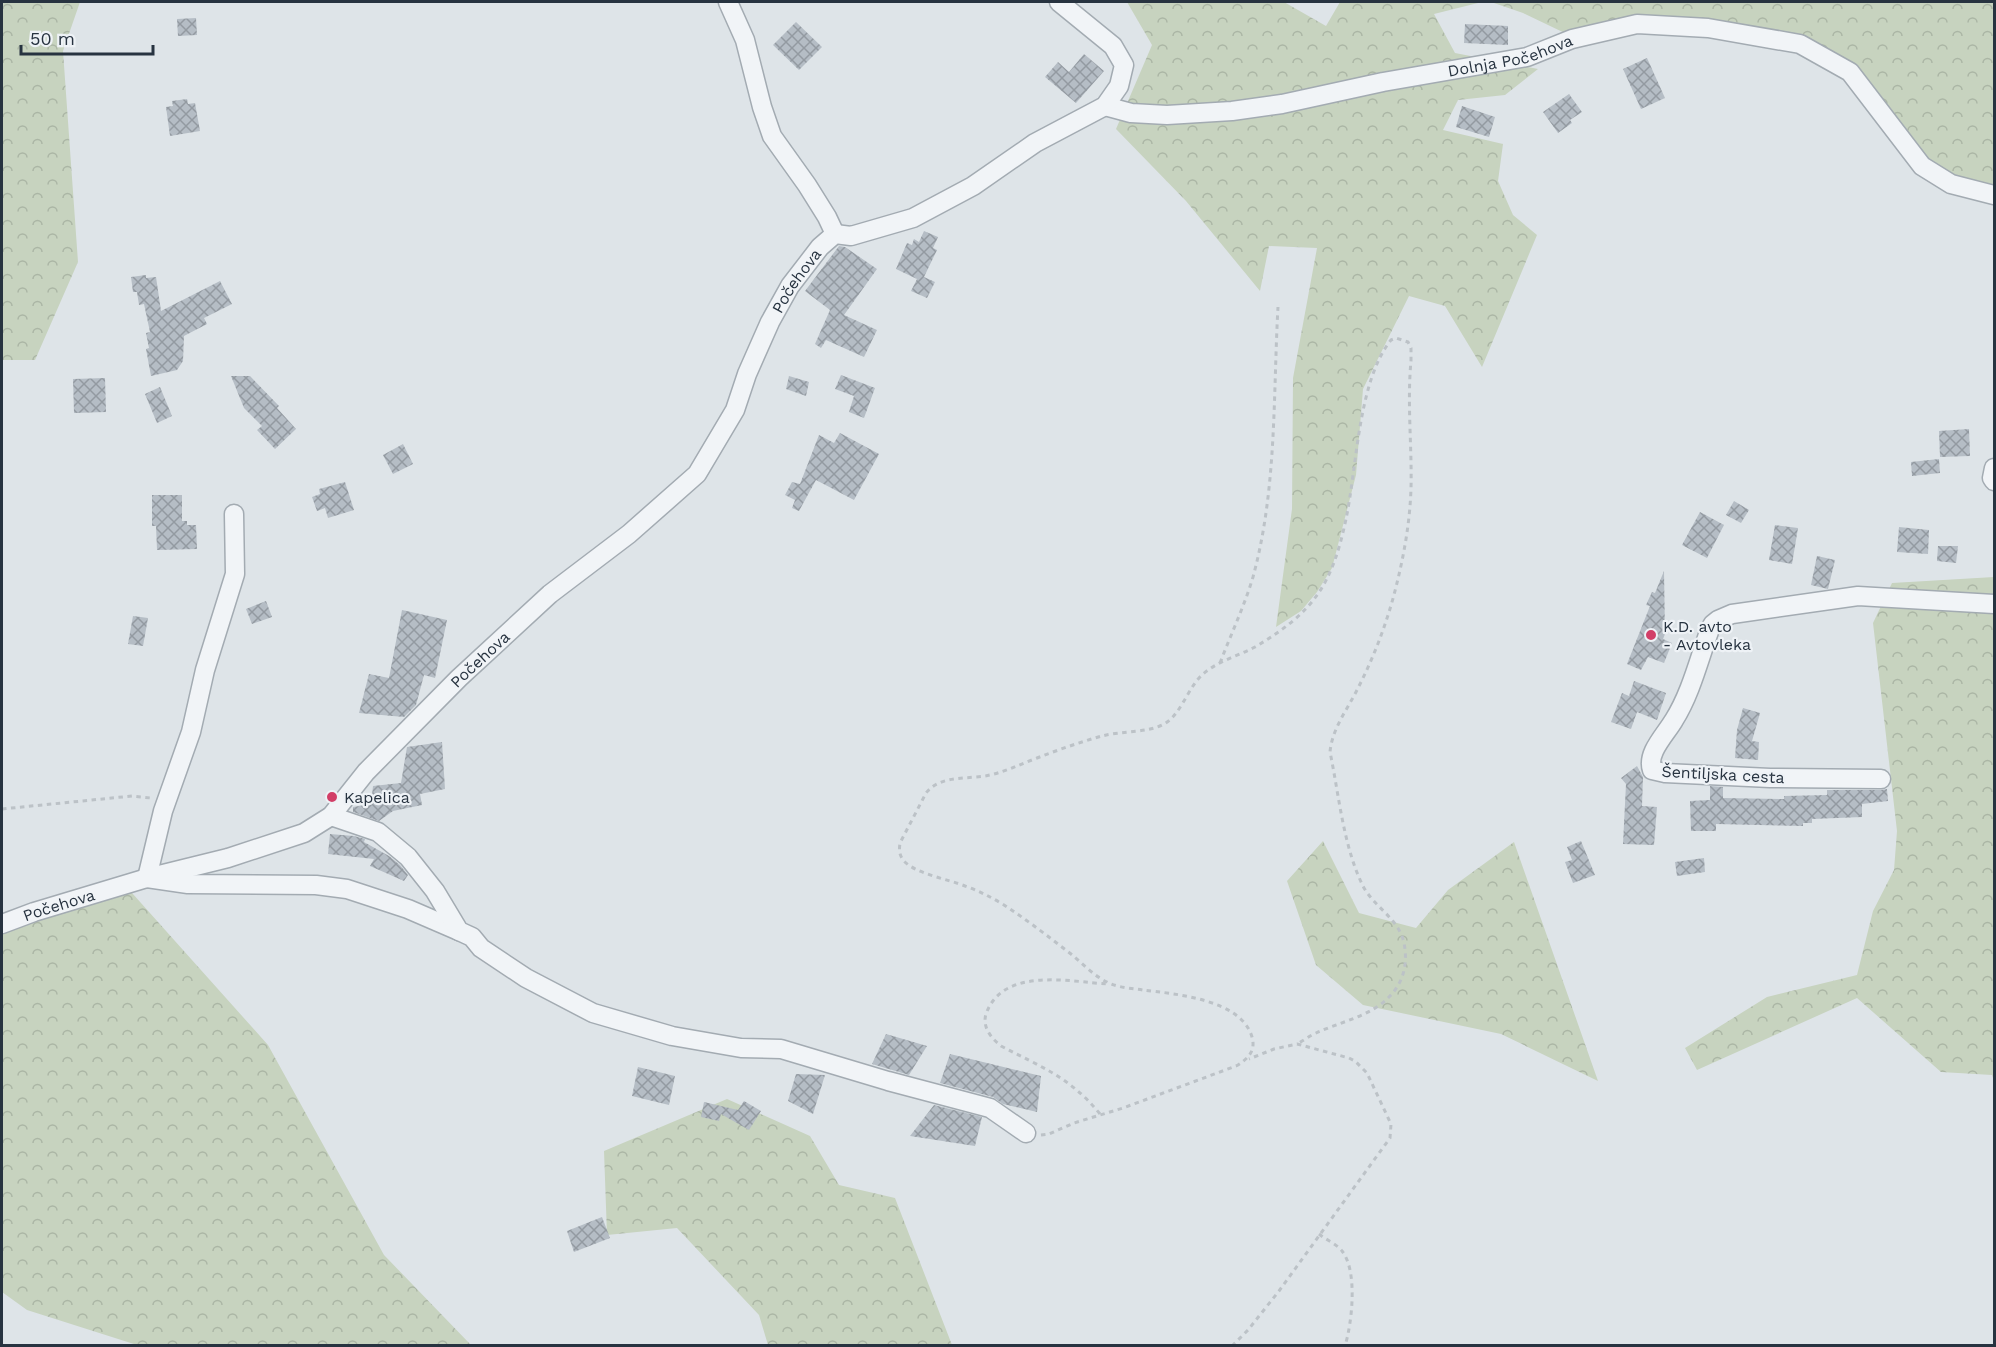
<svg xmlns="http://www.w3.org/2000/svg" width="1996" height="1347" viewBox="0 0 1996 1347" font-family="'Work Sans',sans-serif">
<style>
.forest{fill:url(#forest-crowns)}
.building{fill:url(#building-cross-hatch)}
.lines{fill:none;stroke-linecap:round;stroke-linejoin:round}
.minor-casing{stroke:#a3abb2;stroke-width:21}
.path{stroke:#bcc2c7;stroke-width:3;stroke-dasharray:4.5 4.5;stroke-linecap:butt}
.minor{stroke:#f1f4f7;stroke-width:18}
.poi-dot{fill:#d23e67;stroke:#eef2f6;stroke-width:2}
.labels{text-anchor:middle;stroke-width:4.5;stroke-linejoin:round;paint-order:stroke}
.street-label{font-size:16px;fill:#273340;stroke:#eef2f6}
.poi-label{font-size:16px;fill:#273340;stroke:#eef2f6;text-anchor:start}
</style>
<defs>
<pattern id="forest-crowns" width="20" height="18" patternUnits="userSpaceOnUse" patternTransform="scale(1.5)"><rect width="20" height="18" fill="#c7d3bf"/><path d="M2 6a3 3 0 1 1 6 0M12 15a3 3 0 1 1 6 0" fill="none" stroke="#abb6a5"/></pattern>
<pattern id="building-cross-hatch" width="8" height="8" patternUnits="userSpaceOnUse" patternTransform="scale(1.5)"><rect width="8" height="8" fill="#b5bdc5"/><path d="M0 0l8 8M0 8l8-8" fill="none" stroke="#939aa1"/></pattern>
</defs>
<rect width="100%" height="100%" fill="#dee4e8"/>
<g class="forest">
<path d="M2,2H80L63,51L78,262L35,360H2Z"/>
<path d="M1127,2H1284L1326,26L1340,2H1482L1434,14L1455,53L1538,69L1505,95L1458,100L1443,130L1503,144L1498,181L1513,215L1537,235L1482,367L1445,306L1409,296L1363,389L1356,475L1332,568L1317,592L1301,611L1276,627L1292,509L1293,378L1317,248L1269,246L1260,291L1186,201L1116,129L1152,45Z"/>
<path d="M1491,2H1994V190L1952,180L1924,162L1853,69L1708,25L1571,36L1523,13Z"/>
<path d="M1994,577V1081L1992,1075L1941,1072L1857,998L1697,1070L1685,1048L1767,997L1857,975L1873,911L1894,870L1897,831L1873,623L1892,583Z"/>
<path d="M1323,841L1359,913L1416,928L1448,890L1514,842L1598,1081L1501,1034L1363,1005L1316,965L1287,881Z"/>
<path d="M124,884L268,1045L384,1255L471,1345H137L27,1310L2,1292V920Z"/>
<path d="M727,1099L810,1136L839,1185L895,1198L952,1345H768L759,1315L677,1228L607,1235L604,1151Z"/>
</g>
<g class="building">
<path d="M196,18L197,35L178,36L177,19Z"/>
<path d="M796,22L822,47L799,70L773,45Z"/>
<path d="M1465,24L1508,26V45L1464,43Z"/>
<path d="M1084,54L1104,71L1076,103L1045,77L1058,62L1069,72Z"/>
<path d="M1647,58L1665,98L1641,109L1623,69Z"/>
<path d="M1569,94L1582,112L1570,120L1572,123L1558,133L1543,112Z"/>
<path d="M187,99L188,104L195,103L200,131L170,136L166,107L173,106L172,101Z"/>
<path d="M1462,106L1495,117L1489,137L1456,127Z"/>
<path d="M924,231L938,237L933,248L937,250L924,277L935,282L927,298L911,291L917,279L896,269L907,243L912,245L914,239L919,242Z"/>
<path d="M839,246L845,247L877,269L844,315L877,330L864,357L826,340L821,348L815,344L830,310L805,291Z"/>
<path d="M146,275V278L156,277L161,311L220,281L232,304L204,318L207,324L184,336L183,361L177,370L151,376L146,349L149,348L146,333L150,332L144,304L139,305L137,292H133L131,277Z"/>
<path d="M841,375L875,388L864,418L849,412L854,396L835,389Z"/>
<path d="M231,376H250L279,406L277,408L296,429L275,449L257,430L262,426L244,408Z"/>
<path d="M789,376L809,382L806,396L786,389Z"/>
<path d="M105,378L106,412L74,413L73,379Z"/>
<path d="M160,387L172,416L157,423L145,394Z"/>
<path d="M1969,429L1970,456L1940,457L1939,431Z"/>
<path d="M840,433L879,454L854,500L816,480L799,511L792,508L795,500L785,495L792,482L800,484L819,435L834,443Z"/>
<path d="M403,444L413,464L393,474L383,455Z"/>
<path d="M1939,459L1940,473L1912,476L1911,462Z"/>
<path d="M345,482L354,510L328,518L325,508L317,511L312,497L320,494L319,489Z"/>
<path d="M152,495H182V521H187V525H196L197,549L157,550L156,526H152Z"/>
<path d="M1734,501L1749,510L1741,523L1726,515Z"/>
<path d="M1700,512L1724,525L1707,558L1682,545Z"/>
<path d="M1775,525L1798,528L1792,564L1769,560Z"/>
<path d="M1899,527L1929,530L1928,554L1897,552Z"/>
<path d="M1938,546H1958L1956,563L1937,561Z"/>
<path d="M1817,556L1835,560L1828,589L1811,585Z"/>
<path d="M1664,571L1665,634L1663,639L1672,643L1664,663L1648,657L1641,670L1627,664L1650,606L1646,605L1652,592L1655,593Z"/>
<path d="M266,601L272,617L252,624L246,609Z"/>
<path d="M402,610L447,620L435,678L424,675L416,705L404,717L359,713L369,674L389,678Z"/>
<path d="M133,616L148,618L143,646L128,644Z"/>
<path d="M1634,681L1666,693L1657,720L1637,712L1631,729L1611,722L1622,693L1629,696Z"/>
<path d="M1743,708L1760,713L1752,741L1759,742L1758,760L1735,758L1737,730Z"/>
<path d="M442,742L445,789L420,794L422,805L393,811L379,821L353,812V807L371,804L373,786L401,783L407,747Z"/>
<path d="M1637,766L1643,777L1642,806L1657,807L1654,845L1623,844L1626,784L1621,778Z"/>
<path d="M1710,786L1723,787V798L1784,799V796L1827,795V790H1881L1887,789L1888,801L1862,804V817L1812,819V823H1803V826L1716,824V831H1691L1690,801L1710,800Z"/>
<path d="M330,834L354,836L365,839L364,842L389,856L400,865L408,875L404,881L370,866L374,859L328,854Z"/>
<path d="M1581,841L1595,875L1573,883L1565,862L1572,860L1567,847Z"/>
<path d="M1704,858L1705,872L1677,876L1675,862Z"/>
<path d="M886,1034L927,1046L909,1075L872,1064Z"/>
<path d="M950,1054L1041,1076L1037,1112L1003,1104L993,1097L940,1083Z"/>
<path d="M638,1067L675,1076L669,1105L632,1096Z"/>
<path d="M796,1074L825,1075L813,1114L788,1101Z"/>
<path d="M744,1101L761,1111L749,1130L721,1114L719,1121L701,1117L704,1102L738,1110Z"/>
<path d="M934,1105L982,1117L975,1146L910,1136Z"/>
<path d="M602,1217L610,1238L574,1252L567,1231Z"/>
</g>
<g class="lines">
<defs>
<g id="minor">
<path d="M728,2L745,40L762,107L772,136L807,185L827,217L835,234"/>
<path id="s1" d="M1105,106L1131,113L1167,115L1232,111L1282,104L1383,82L1527,57L1572,39L1637,24L1708,28L1800,44L1850,72L1922,166L1951,184L1994,195"/>
<path d="M1994,468L1992,478L1994,481"/>
<path d="M234,514L235,574L205,670L191,732L163,811L147,878L188,884L316,885L347,889L408,909L459,931"/>
<path d="M1881,779L1770,778L1665,773L1652,770C1646,753 1666,734 1674,720C1691,693 1699,659 1710,629L1713,624L1718,620L1732,614L1858,596L1994,604"/>
<path d="M331,816L378,832L408,857L435,891L459,931L472,937L481,948L526,978L593,1013L672,1036L741,1048L781,1049L888,1081L990,1108L1026,1133"/>
<path id="s2" d="M2,924L34,912L147,878L228,858L304,833L331,816L366,772L459,678L550,594L629,534L697,474L735,410L747,374L770,322L790,286L820,247L835,234L851,236L913,218L973,186L1035,143L1105,106L1119,86L1124,65L1113,46L1059,2"/>
</g>
</defs>
<use href="#minor" class="minor-casing"/>
<g class="path">
<path d="M1220,663C1231,634 1244,607 1253,577C1277,489 1273,397 1278,307"/>
<path d="M2,809L132,796L151,798"/>
<path d="M1100,1114C1070,1077 1041,1067 1001,1046C991,1038 982,1027 986,1014C1003,966 1071,982 1108,984"/>
<path d="M1041,1135L1049,1134L1074,1123L1123,1108L1236,1066C1248,1059 1256,1051 1252,1037C1241,999 1175,994 1143,990C1131,988 1118,988 1107,982C1094,976 1082,963 1071,954C1049,937 1027,920 1004,905C991,897 979,891 965,886C948,879 916,874 904,861C899,855 899,850 900,843L926,793C941,774 969,780 990,775C1007,771 1021,764 1037,758C1058,750 1080,742 1102,736C1121,731 1148,733 1164,724C1181,715 1188,687 1203,674C1218,661 1238,656 1255,647C1314,612 1332,585 1346,519C1357,467 1358,381 1391,340L1396,338L1408,342L1411,348V361C1407,403 1412,446 1411,488C1410,522 1404,555 1396,587C1387,623 1374,657 1357,690C1347,710 1332,729 1330,752C1339,795 1343,844 1362,884C1372,906 1399,918 1404,943C1408,963 1404,982 1389,997C1371,1016 1340,1022 1316,1033C1309,1036 1303,1041 1297,1044"/>
<path d="M1319,1234C1326,1240 1337,1244 1342,1251C1358,1271 1352,1323 1345,1346"/>
<path d="M1232,1346L1248,1330L1279,1291L1390,1138L1391,1124L1367,1073L1355,1061L1349,1058L1297,1044L1274,1049L1249,1059"/>
</g>
<use href="#minor" class="minor"/>
</g>
<g class="poi-dot">
<circle cx="1651" cy="635" r="6"/>
<circle cx="332" cy="797" r="6"/>
</g>
<g class="labels">
<g class="street-label">
<text dy="6" stroke="none"><textPath href="#s1" startOffset="412">Dolnja Počehova</textPath></text>
<text dy="6" stroke="none"><textPath href="#s2" startOffset="1068">Počehova</textPath></text>
<text dy="6" stroke="none"><textPath href="#s2" startOffset="564">Počehova</textPath></text>
<text transform="translate(1723 774) rotate(3)" y="6">Šentiljska cesta</text>
<text dy="6" stroke="none"><textPath href="#s2" startOffset="60">Počehova</textPath></text>
</g>
<g class="poi-label">
<text x="1663" y="632">K.D. avto<tspan x="1663" dy="18">- Avtovleka</tspan></text>
<text x="344" y="803">Kapelica</text>
</g>
</g>
<rect width="1996" height="1347" fill="none" stroke="#273340" stroke-width="6"/>
<path d="M21 45v9h132v-9" fill="none" stroke="#273340" stroke-width="3"/>
<text x="30" y="45" font-size="18" fill="#273340" stroke="#eef2f6" stroke-width="4.5" paint-order="stroke">50 m</text>
</svg>
